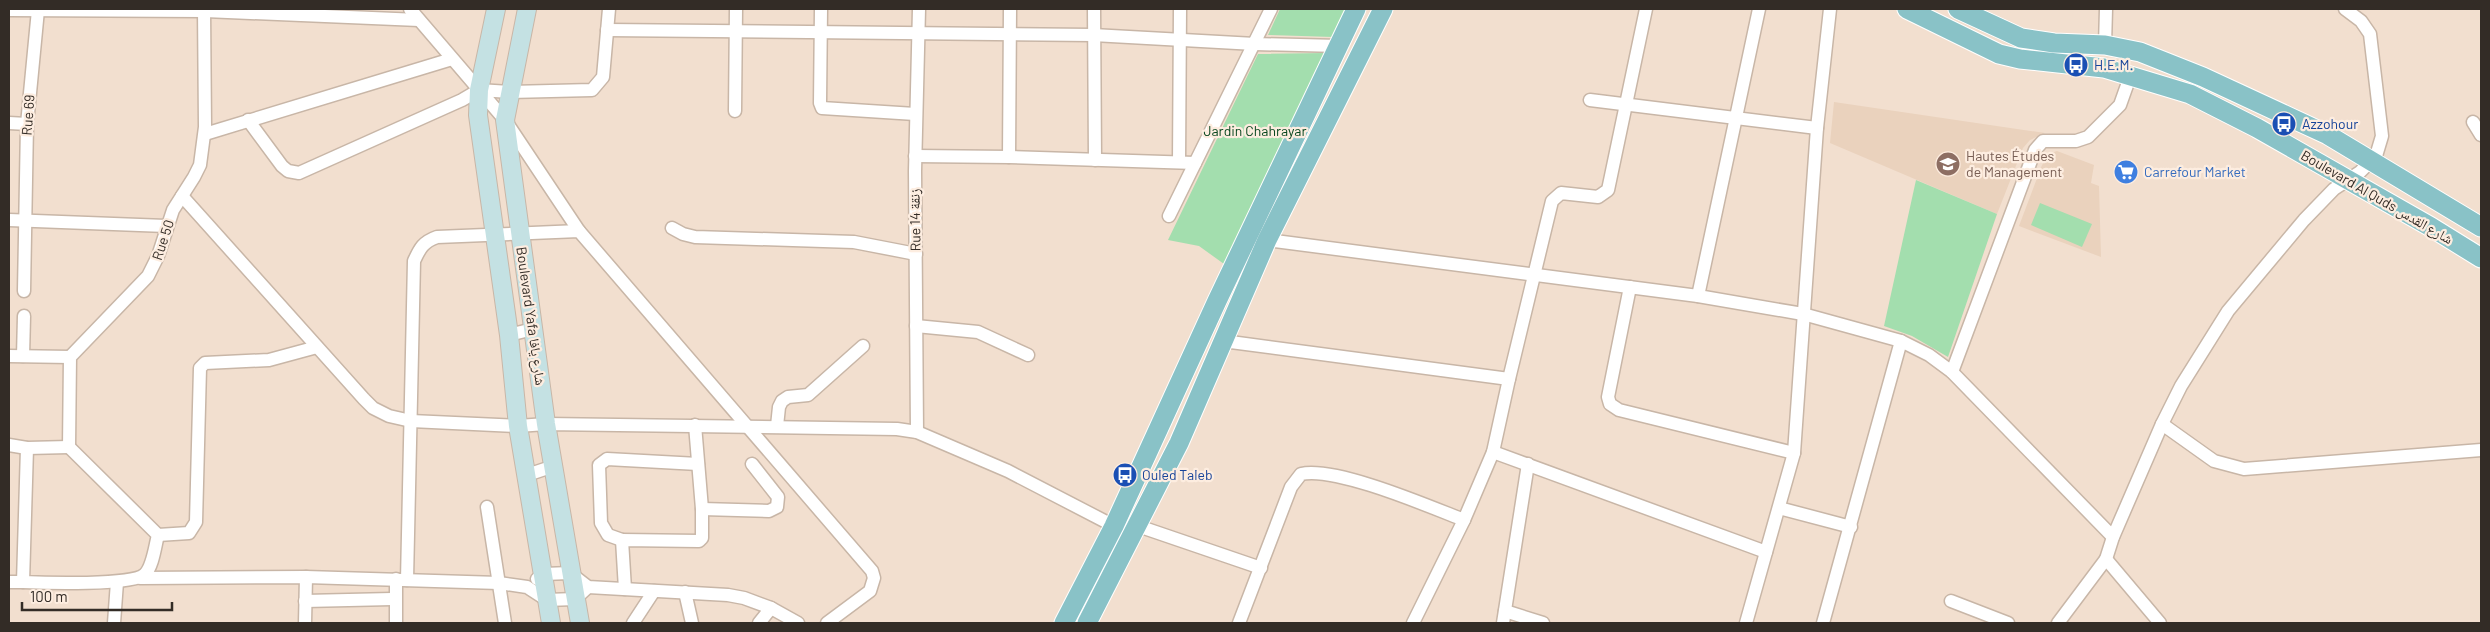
<svg xmlns="http://www.w3.org/2000/svg" width="2490" height="632" viewBox="0 0 2490 632" font-family="Barlow,'Noto Naskh Arabic',sans-serif">
<style>
.built{fill:#ead2bd}
.green{fill:#a3deae}
.lines{fill:none;stroke-linecap:round;stroke-linejoin:round}
.street-casing{stroke:#c8b6a7;stroke-width:15}
.secondary-casing{stroke:#c8b6a7;stroke-width:20}
.primary-casing{stroke:#fff;stroke-width:21}
.street{stroke:#fff;stroke-width:12}
.secondary{stroke:#c4e1e3;stroke-width:18}
.primary{stroke:#89c2c7;stroke-width:19}
.labels{text-anchor:middle;stroke-width:4.5;stroke-linejoin:round;paint-order:stroke}
.transit-label{font-size:14px;fill:#164399;stroke:#fdede0;text-anchor:start}
.street-label{font-size:14px;fill:#332c26;stroke:#fdede0}
.park-label{font-size:14px;fill:#07461e;stroke:#fdede0}
.education-label{font-size:14px;fill:#785e54;stroke:#fdede0;text-anchor:start}
.shop-label{font-size:14px;fill:#366cbe;stroke:#fdede0;text-anchor:start}
</style>
<rect width="100%" height="100%" fill="#f2dfcf"/>
<g class="built">
<path d="M1834,102L2045,133L2030,140L2023,148L1997,214L1830,143Z"/>
<path d="M2057,151L2094,165L2091,183L2099,186L2101,257L2019,226L2042,165L2051,153Z"/>
</g>
<g class="green">
<path d="M1280,9H1350L1333,37L1268,35Z"/>
<path d="M1326,53L1224,264L1199,246L1168,240L1258,54Z"/>
<path d="M1916,180L1997,214L1948,357L1912,336L1884,326Z"/>
<path d="M2040,203L2092,224L2082,247L2031,225Z"/>
</g>
<g class="lines">
<defs>
<g id="street">
<path d="M410,9L505,120L579,231"/>
<path d="M821,9L820,103L822,108L915,114"/>
<path d="M1094,9L1095,160"/>
<path d="M9,10L205,11L419,20"/>
<path d="M607,30L1093,35L1255,44L1339,46"/>
<path d="M2105,45L2106,9"/>
<path d="M1590,100L1817,128"/>
<path d="M735,111L736,9"/>
<path d="M248,120L282,166L288,171L299,173L462,100L479,90L510,92L592,90L603,77L609,9"/>
<path d="M2473,122L2481,135"/>
<path d="M9,123L27,124"/>
<path d="M205,134L452,59"/>
<path d="M915,156L1009,157L1195,163"/>
<path d="M1009,157L1010,9"/>
<path d="M1179,162L1180,9"/>
<path d="M182,196L364,399L373,408L389,416L411,421L518,426L546,424L897,429L917,432L1008,471L1114,526"/>
<path d="M1169,216L1271,9"/>
<path d="M9,220L166,226"/>
<path d="M672,228L683,234L695,237L854,242L916,254"/>
<path d="M1267,240L1698,296L1803,314L1901,341L1929,355L1952,372L2113,537"/>
<path d="M1630,287L1608,397L1610,404L1619,410L1794,453"/>
<path d="M24,291L27,124L38,10"/>
<path d="M1698,296L1759,9"/>
<path d="M916,326L978,332L1028,355"/>
<path d="M509,335L533,329"/>
<path d="M1223,341L1509,379L1493,452L1464,520L1413,623"/>
<path d="M9,356L70,357"/>
<path d="M23,356L24,316"/>
<path d="M1952,372L2035,150L2043,141H2076L2088,137L2120,105L2131,74"/>
<path d="M1509,379L1552,201L1561,193L1598,197L1608,190L1646,9"/>
<path d="M2162,424L2214,461L2244,469L2481,450"/>
<path d="M777,426L779,407L782,401L788,397L808,395L863,346"/>
<path d="M917,432L915,171L919,9"/>
<path d="M9,445L27,448L69,447"/>
<path d="M69,447L70,357L148,276L158,256L173,210L194,177L200,165L205,127L204,9"/>
<path d="M27,448L23,582C43,583 133,586 145,574C153,566 155,546 158,535L69,447"/>
<path d="M1493,452L1766,552"/>
<path d="M527,475L554,466"/>
<path d="M487,507L505,623"/>
<path d="M1779,508L1851,527"/>
<path d="M702,509L769,511L777,507L778,497L752,464"/>
<path d="M1138,526L1261,568"/>
<path d="M158,535L189,533L196,522L200,368L205,363L269,360L317,347"/>
<path d="M622,540L608,535L601,523L599,465L607,459L698,464"/>
<path d="M2106,559L2160,623"/>
<path d="M140,578L306,577L499,583L527,587L547,600L575,599L588,587"/>
<path d="M396,579V623"/>
<path d="M537,579L544,574L570,573L588,587L728,595L744,598L771,608L759,623"/>
<path d="M407,580L414,261C420,248 423,242 437,237L579,231L872,571L874,578L870,591L827,623"/>
<path d="M9,582H23"/>
<path d="M625,589L622,540L699,541L702,538V509L695,425"/>
<path d="M685,592L692,623"/>
<path d="M305,601L392,599"/>
<path d="M1951,601L2008,623"/>
<path d="M771,608L798,623"/>
<path d="M1505,611L1543,623"/>
<path d="M114,623L117,582"/>
<path d="M305,623L306,577"/>
<path d="M633,623L654,591"/>
<path d="M1239,623L1291,487L1301,474C1335,466 1428,506 1464,520"/>
<path d="M1503,623L1528,464"/>
<path d="M1746,623L1794,453L1817,128L1830,9"/>
<path d="M1823,623L1901,341"/>
<path d="M2058,623L2106,559L2113,537L2162,424L2181,386L2228,311L2304,220L2334,189L2360,172L2376,156L2382,136L2370,34L2361,21L2345,9"/>
</g>
<g id="secondary">
<path d="M496,9L479,90L478,115L509,335L518,426L551,623"/>
<path d="M527,9L505,120L546,424L580,623"/>
</g>
<g id="primary">
<path d="M1907,9L1999,54L2020,59L2104,68L2190,94L2257,128L2431,227L2481,258"/>
<path d="M1958,9L2021,38L2054,43L2105,45L2140,52L2203,77L2328,135L2481,227"/>
<path d="M1064,623L1114,526L1217,301L1356,9"/>
<path d="M1087,623L1179,443L1267,240L1383,9"/>
</g>
</defs>
<use href="#street" class="street-casing"/>
<use href="#secondary" class="secondary-casing"/>
<use href="#primary" class="primary-casing"/>
<use href="#street" class="street"/>
<use href="#secondary" class="secondary"/>
<use href="#primary" class="primary"/>
</g>
<defs>
<symbol id="bus-disc" viewBox="-11 -11 22 22"><circle r="9.5" fill="#1a4fb4" stroke="#fdede0"/><path d="M-5-6H5V4H4V6H2V4H-2V6H-4V4H-5ZM-3.5-4V0h7V-4ZM-3.5 1.2v1.5H-2V1.2ZM2 1.2v1.5H3.5V1.2Z" fill="#fff"/></symbol>
<symbol id="university-disc" viewBox="-11 -11 22 22"><circle r="9.5" fill="#8d6e63" stroke="#fdede0"/><path d="M0-5L7-2L0 1L-7-2ZM-4 1L0 2.5L4 1V4Q0 6-4 4Z" fill="#fff"/></symbol>
<symbol id="supermarket-disc" viewBox="-11 -11 22 22"><circle r="9.5" fill="#3f7fe0" stroke="#fdede0"/><path d="M-6-5.5h2.5l.6 2H6L4.5 2H-2.5L-4.4-4H-6ZM-1.5 3.2a1.3 1.3 0 1 0 .1 0ZM3 3.2a1.3 1.3 0 1 0 .1 0Z" fill="#fff"/></symbol>
</defs>
<g fill-rule="evenodd">
<use href="#bus-disc" x="2062" y="51" width="28" height="28"/>
<use href="#bus-disc" x="2270" y="110" width="28" height="28"/>
<use href="#university-disc" x="1934" y="150" width="28" height="28"/>
<use href="#supermarket-disc" x="2112" y="158" width="28" height="28"/>
<use href="#bus-disc" x="1111" y="461" width="28" height="28"/>
</g>
<g class="labels">
<g class="transit-label">
<text x="2094" y="70">H.E.M.</text>
<text x="2302" y="129">Azzohour</text>
<text x="1142" y="480">Ouled Taleb</text>
</g>
<g class="street-label">
<text transform="translate(28 115) rotate(-86)" y="5">Rue 69</text>
<text transform="translate(2377 197) rotate(30)" y="5">Boulevard Al Quds شارع القدس</text>
<text transform="translate(915 220) rotate(-91)" y="5">Rue 14 زنقة</text>
<text transform="translate(163 240) rotate(-72)" y="5">Rue 50</text>
<text transform="translate(531 316) rotate(82)" y="5">Boulevard Yafa شارع يافا</text>
</g>
<g class="park-label">
<text x="1255" y="136">Jardin Chahrayar</text>
</g>
<g class="education-label">
<text x="1966" y="161">Hautes Études<tspan x="1966" dy="16">de Management</tspan></text>
</g>
<g class="shop-label">
<text x="2144" y="177">Carrefour Market</text>
</g>
</g>
<rect width="2490" height="632" fill="none" stroke="#332c26" stroke-width="20"/>
<path d="M22 602v8h150v-8" fill="none" stroke="#332c26" stroke-width="2.5"/>
<text x="30" y="602" font-size="15" fill="#332c26" stroke="#fdede0" stroke-width="4" paint-order="stroke">100 m</text>
</svg>
